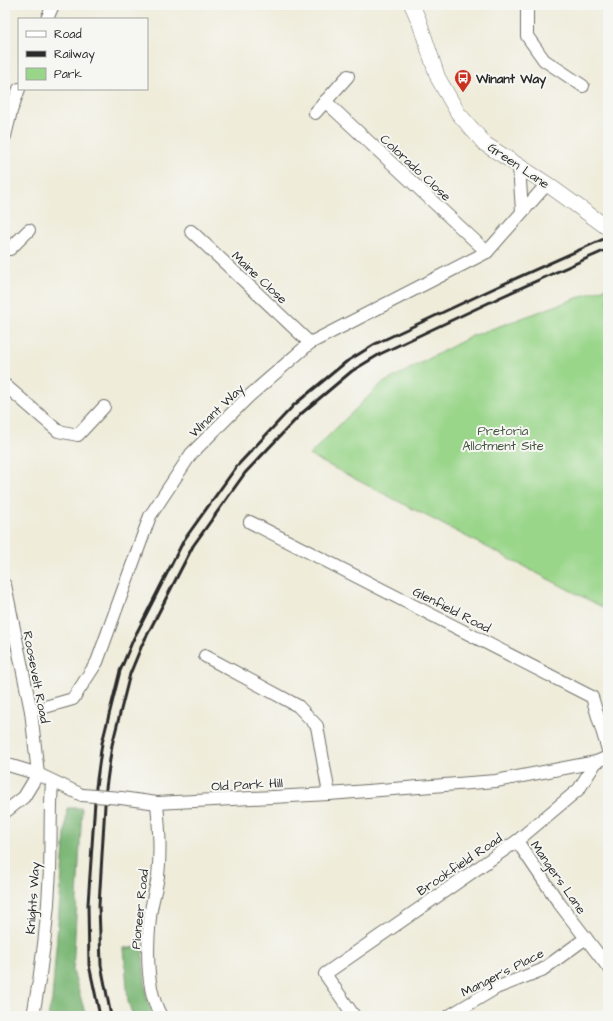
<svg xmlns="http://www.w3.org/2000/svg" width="613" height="1021" viewBox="0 0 613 1021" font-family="'Architects Daughter',sans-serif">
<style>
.green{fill:#9ad68a;stroke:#62805a}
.forest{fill:#7bb776;stroke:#537150}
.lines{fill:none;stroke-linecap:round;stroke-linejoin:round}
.minor-casing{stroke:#706f68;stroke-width:14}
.tertiary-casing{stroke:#706f68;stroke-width:16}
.minor{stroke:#fff;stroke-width:12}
.tertiary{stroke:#fff;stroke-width:15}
.rail{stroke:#2b2b2b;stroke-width:3}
.minor-bridge-casing{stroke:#706f68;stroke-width:14;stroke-linecap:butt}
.minor-bridge{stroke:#fff;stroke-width:12}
.labels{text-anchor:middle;stroke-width:4;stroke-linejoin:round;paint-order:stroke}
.poi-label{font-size:13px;font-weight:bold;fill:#2b2b2b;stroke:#f6f6f2;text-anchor:start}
.street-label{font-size:13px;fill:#2b2b2b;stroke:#f6f6f2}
.park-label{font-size:13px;fill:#475643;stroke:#f6f6f2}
</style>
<rect width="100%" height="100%" fill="#f6f6f2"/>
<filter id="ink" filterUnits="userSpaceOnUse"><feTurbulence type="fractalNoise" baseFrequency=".025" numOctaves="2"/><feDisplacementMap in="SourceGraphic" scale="8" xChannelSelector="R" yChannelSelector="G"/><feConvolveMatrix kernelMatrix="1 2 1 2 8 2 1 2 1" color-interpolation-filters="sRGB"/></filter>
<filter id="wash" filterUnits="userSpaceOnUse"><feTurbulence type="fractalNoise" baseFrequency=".012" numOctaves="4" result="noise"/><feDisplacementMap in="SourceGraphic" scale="16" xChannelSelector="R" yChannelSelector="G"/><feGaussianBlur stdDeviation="0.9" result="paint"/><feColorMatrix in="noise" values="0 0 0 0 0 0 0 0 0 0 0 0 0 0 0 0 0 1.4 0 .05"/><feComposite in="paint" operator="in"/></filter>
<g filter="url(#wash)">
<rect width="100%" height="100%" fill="#efecda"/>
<path class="green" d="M608,287V610L309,455L381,384L472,336Z"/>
<g class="forest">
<path d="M67,808H82L73,971L86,1016H48L52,1000Z"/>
<path d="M142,947L147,1001L155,1016H133L128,1002L124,948Z"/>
</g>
</g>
<g filter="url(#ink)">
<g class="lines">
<defs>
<g id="minor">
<path d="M527,5V36L544,60L583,86"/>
<path d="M47,19L53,5"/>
<path d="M325,101L487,252"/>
<path d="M315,113L348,76"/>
<path d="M5,136L11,111L19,89"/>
<path d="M519,166L522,211"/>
<path d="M191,231L310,343"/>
<path d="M5,249H10L29,230"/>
<path d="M5,385L58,431L78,435L104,407"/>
<path d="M250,522L592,697L608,750"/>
<path d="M5,585L31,711L38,774"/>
<path d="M205,656L298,706L317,726L329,794"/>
<path d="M31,711L73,699L97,662L150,516L191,454L248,397L310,343L487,252L547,184"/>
<path d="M5,764L38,774L82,795"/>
<path d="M121,798L157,803L329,794L496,781L596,762L608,757"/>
<path d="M157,803C159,828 161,851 158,876C156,890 151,904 150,918C147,947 146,990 161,1016"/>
<path d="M5,812L24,797L38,774"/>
<path d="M517,841L559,903L608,967"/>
<path d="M33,1016C42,968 48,919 50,870C51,841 50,811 52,782"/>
<path d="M354,1016L325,974L517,841L579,789L596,762"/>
<path d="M449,1016L496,988L542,970L586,938"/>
</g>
<path id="tertiary" d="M412,5L419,21L438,78L458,113L485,144L547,184L608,228"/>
</defs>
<use href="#minor" class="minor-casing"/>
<use href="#tertiary" class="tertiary-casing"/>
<use href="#minor" class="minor"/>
<use href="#tertiary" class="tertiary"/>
<g class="rail">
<path d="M100,1016L89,965L88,904L96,787L102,743L120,671L133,640L184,540L237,466L294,405L346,362L375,344L499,286L608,237"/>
<path d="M111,1016L101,965L99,905L106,788L112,745L130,674L142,645L193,546L245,473L302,413L352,371L380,354L503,296L608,249"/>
</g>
<defs>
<path id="minor-bridge" d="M82,795L121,798"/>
</defs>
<use href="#minor-bridge" class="minor-bridge-casing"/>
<use href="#minor-bridge" class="minor-bridge"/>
</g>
</g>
<defs>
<symbol id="bus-pin" viewBox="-11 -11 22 30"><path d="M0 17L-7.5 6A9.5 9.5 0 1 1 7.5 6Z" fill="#c8321e" stroke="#f6f6f2"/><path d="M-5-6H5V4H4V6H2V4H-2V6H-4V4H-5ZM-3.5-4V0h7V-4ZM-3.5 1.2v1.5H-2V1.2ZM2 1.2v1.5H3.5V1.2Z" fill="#fff"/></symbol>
</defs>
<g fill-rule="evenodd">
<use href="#bus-pin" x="453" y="68" width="20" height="27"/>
</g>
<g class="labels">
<g class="poi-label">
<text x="476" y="83">Winant Way</text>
</g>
<g class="street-label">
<text transform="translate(519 165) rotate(34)" y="5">Green Lane</text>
<text transform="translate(416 167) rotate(43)" y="5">Colorado Close</text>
<text transform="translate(260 277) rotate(43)" y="5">Maine Close</text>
<text transform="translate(216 410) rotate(-44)" y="5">Winant Way</text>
<text transform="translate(452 609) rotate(27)" y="5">Glenfield Road</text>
<text transform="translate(37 677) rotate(79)" y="5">Roosevelt Road</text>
<text transform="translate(247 784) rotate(-3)" y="5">Old Park Hill</text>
<text transform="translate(459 864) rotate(-34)" y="5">Brookfield Road</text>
<text transform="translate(559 877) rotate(55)" y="5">Mangers Lane</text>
<text transform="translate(32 898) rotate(-86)" y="5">Knights Way</text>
<text transform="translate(139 909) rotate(-84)" y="5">Pioneer Road</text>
<text transform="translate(502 972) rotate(-27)" y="5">Manger's Place</text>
</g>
<g class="park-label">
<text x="503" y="435">Pretoria<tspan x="503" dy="15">Allotment Site</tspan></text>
</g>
</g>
<rect width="613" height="1021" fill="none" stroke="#f6f6f2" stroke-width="20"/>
<rect x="18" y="18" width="130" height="72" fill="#f6f6f2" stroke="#a5a5a2"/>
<rect x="26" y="31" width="20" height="6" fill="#ffffff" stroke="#a5a5a2"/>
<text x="54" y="38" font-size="12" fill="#2b2b2b">Road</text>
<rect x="26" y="51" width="20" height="6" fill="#2b2b2b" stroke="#a5a5a2"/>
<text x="54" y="58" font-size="12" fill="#2b2b2b">Railway</text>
<rect x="26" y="68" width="20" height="12" fill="#9ad68a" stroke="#a5a5a2"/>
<text x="54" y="78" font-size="12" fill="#2b2b2b">Park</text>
</svg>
